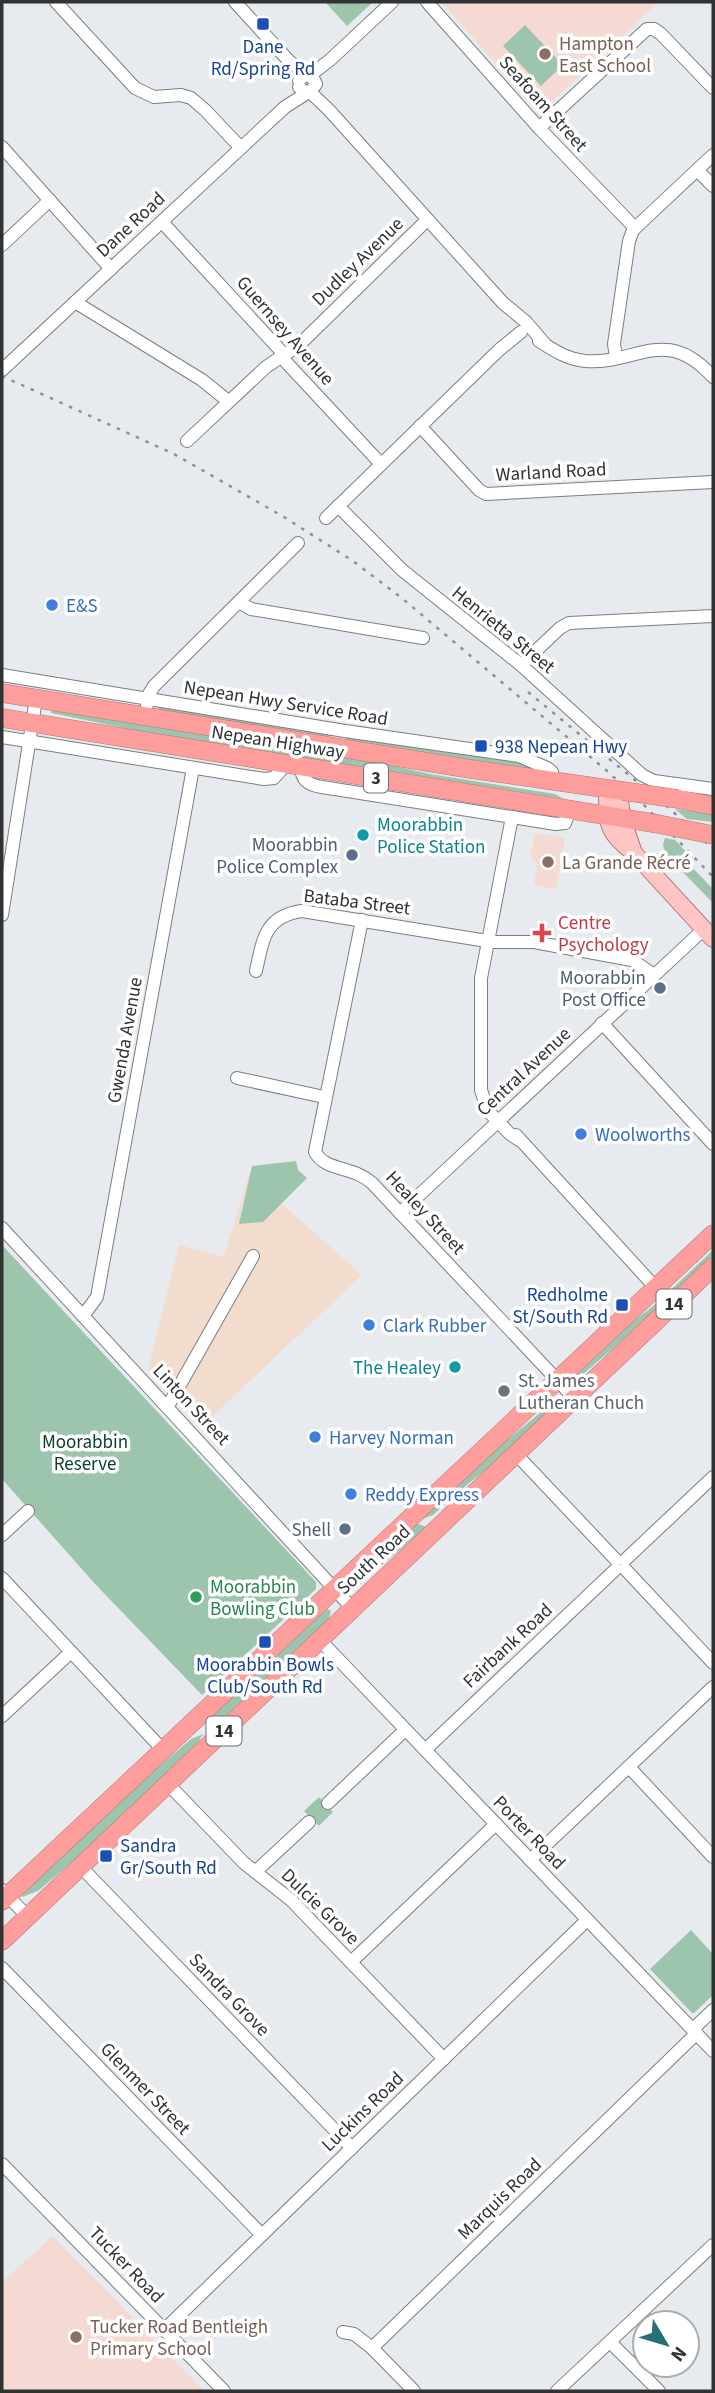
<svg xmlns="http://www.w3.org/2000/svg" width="715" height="2393" viewBox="0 0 715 2393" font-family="'Source Sans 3',sans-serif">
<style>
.industrial{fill:#f1dcce}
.education{fill:#f4dad3}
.green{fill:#9dc5ae}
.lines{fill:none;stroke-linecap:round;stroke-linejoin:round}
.minor-casing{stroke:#7a7e81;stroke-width:14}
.major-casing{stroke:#b57877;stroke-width:18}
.highway-casing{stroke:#b57877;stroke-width:19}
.minor{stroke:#fff;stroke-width:12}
.major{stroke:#fec5c4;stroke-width:16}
.highway{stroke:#fd9e9c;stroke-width:18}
.rail{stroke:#8e9193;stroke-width:2.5;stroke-dasharray:3.5 7;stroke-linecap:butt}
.highway-bridge-casing{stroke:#b57877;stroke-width:19;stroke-linecap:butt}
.highway-bridge{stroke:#fd9e9c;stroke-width:18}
.transit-dot{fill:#1a4fb4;stroke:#fff;stroke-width:2.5}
.education-dot{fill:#8d6e63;stroke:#fff;stroke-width:2.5}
.shop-dot{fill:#3f7fe0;stroke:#fff;stroke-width:2.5}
.culture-dot{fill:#0f9aa8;stroke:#fff;stroke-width:2.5}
.service-dot{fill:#5c6f8a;stroke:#fff;stroke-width:2.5}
.health-dot{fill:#e0444e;stroke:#fff;stroke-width:2.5}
.worship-dot{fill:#6b7280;stroke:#fff;stroke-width:2.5}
.leisure-dot{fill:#2e9e5b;stroke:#fff;stroke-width:2.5}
.labels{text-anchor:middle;stroke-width:7;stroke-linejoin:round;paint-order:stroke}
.shield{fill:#fff;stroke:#6e7070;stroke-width:2}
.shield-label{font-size:18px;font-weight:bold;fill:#303233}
.education-label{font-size:19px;fill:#785e54;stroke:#fff;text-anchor:start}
.transit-label{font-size:19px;fill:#164399;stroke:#fff}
.street-label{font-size:19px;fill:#303233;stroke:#fff}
.shop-label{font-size:19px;fill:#366cbe;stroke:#fff;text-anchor:start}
.culture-label{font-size:19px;fill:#0d838f;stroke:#fff;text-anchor:start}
.service-label{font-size:19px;fill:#4e5e75;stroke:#fff;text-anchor:end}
.health-label{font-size:19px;fill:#be3a42;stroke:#fff;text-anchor:start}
.worship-label{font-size:19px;fill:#5b616d;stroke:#fff;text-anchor:start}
.park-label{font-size:19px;fill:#093e28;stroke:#fff}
.leisure-label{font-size:19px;fill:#27864d;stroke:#fff;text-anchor:start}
</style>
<rect width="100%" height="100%" fill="#e7ebef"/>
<path class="industrial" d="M249,1175L362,1275L201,1427L148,1370L179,1245L224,1257Z"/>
<g class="education">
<path d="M442,2H659L546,107L533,106Z"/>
<path d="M535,833L565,838L556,889L534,885L537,864L530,856Z"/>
<path d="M53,2236L204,2391H2V2282Z"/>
</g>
<g class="green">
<path d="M325,2H373L347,26Z"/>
<path d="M525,25L563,65L541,86L503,46Z"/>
<path d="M158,707L334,733V736L323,737L160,710Z"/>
<path d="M52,709L348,756L430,774L555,794L564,799L158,735L56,714L51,713Z"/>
<path d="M346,737L501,756L548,772L346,740Z"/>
<path d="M675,809L713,814V822L687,819Z"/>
<path d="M665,838L675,840L689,855L685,860L713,889L712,902L666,855L663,845Z"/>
<path d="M296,1161L298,1170L307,1178L263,1222L239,1224L252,1166Z"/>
<path d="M2,1245L316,1582V1589L202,1695L96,1585L2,1479Z"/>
<path d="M713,1250V1256L669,1299L580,1377L572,1379L606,1343L658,1302Z"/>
<path d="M547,1407L550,1412L501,1458L469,1483L433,1515L422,1519L472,1469Z"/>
<path d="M415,1523L427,1527L357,1586L350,1589L352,1583Z"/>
<path d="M325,1608L331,1611L328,1621L221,1723H216L211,1716Z"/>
<path d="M203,1734L196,1746L93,1844L38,1891L22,1897L25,1890L133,1789L191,1739Z"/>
<path d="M319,1797L333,1812L319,1826L304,1811Z"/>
<path d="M691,1930L713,1954V1995L694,2013H692L650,1969Z"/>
</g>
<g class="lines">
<defs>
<g id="minor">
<path d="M56,2L135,88L154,97L181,95L191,98L205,110L241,148"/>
<path d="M235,2L289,61L307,75"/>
<path d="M427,2L539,128L635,228"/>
<path d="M309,76L330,60L392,2"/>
<path d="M299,81L302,77L307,75L313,78L316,84L310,92H305L299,87"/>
<path d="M310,92L329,110L503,303L526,322L545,344"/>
<path d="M539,128L647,29H654L661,34L713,88"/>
<path d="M2,147L111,269"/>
<path d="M697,170L713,186"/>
<path d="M162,222L280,350L285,361L381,464"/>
<path d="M2,245L50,200"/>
<path d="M75,302L202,380L228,401"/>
<path d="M539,341C554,350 566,359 585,361C637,365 665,324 713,377"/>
<path d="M616,357L614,344L629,241L633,230L713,155"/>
<path d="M2,370L285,107L307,93"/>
<path d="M420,426L479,490L486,494L713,482"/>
<path d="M187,441L266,367L299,345L427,220"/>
<path d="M338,506L402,570L521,665L642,775L654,781L713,789"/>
<path d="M326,518L499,350L521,332"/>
<path d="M239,602L251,609L423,638"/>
<path d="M521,665L560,628L569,623L713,616"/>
<path d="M2,675L345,731L519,756L547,768L552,772L554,781"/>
<path d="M147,705L149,694L154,686L298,543"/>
<path d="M2,737L264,779L274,778L287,763"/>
<path d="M301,766C301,780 308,785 322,787L556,824L565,823L570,810"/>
<path d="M512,817L481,978V1090L488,1111L510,1134L519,1140"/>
<path d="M2,915L36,699"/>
<path d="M362,920L315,1152C326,1172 352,1165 372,1183L574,1398"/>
<path d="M256,971C263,939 265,916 302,911L493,942H534L632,960L654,975"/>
<path d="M602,1023L713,1144"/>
<path d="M237,1078L324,1097"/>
<path d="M516,1135L655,1287"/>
<path d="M400,1213L704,929"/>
<path d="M2,1228L352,1608"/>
<path d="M83,1316L97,1297L193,768"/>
<path d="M168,1406L253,1256"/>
<path d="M516,1454L616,1560"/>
<path d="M2,1535L28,1511"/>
<path d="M625,1560L713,1477"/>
<path d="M625,1569L713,1663"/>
<path d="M2,1578L163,1750"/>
<path d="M319,1639L713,2051"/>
<path d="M2,1716L71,1652"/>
<path d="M425,1750L616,1569"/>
<path d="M629,1767L713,1857"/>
<path d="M168,1784L244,1863L291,1900L444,2059"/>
<path d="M328,1803L405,1730"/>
<path d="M530,1860L713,1687"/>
<path d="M81,1867L352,2148"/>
<path d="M255,1872L309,1822"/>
<path d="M2,1890L28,1917"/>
<path d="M351,1962L496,1824"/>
<path d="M2,1968L262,2235"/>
<path d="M693,2029L713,2010"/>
<path d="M2,2164L224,2391"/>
<path d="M164,2330L587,1920"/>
<path d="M343,2332L354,2334L372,2348"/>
<path d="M610,2342L659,2391"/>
<path d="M414,2391L372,2348L697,2033"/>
<path d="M557,2391L713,2245"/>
</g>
<g id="major">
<path d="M607,789C608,823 604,831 634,853L713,939"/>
<path d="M619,791L622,818L634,853"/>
</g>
<g id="highway">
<path d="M2,693L470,769L623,791"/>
<path d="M2,718L653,823"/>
<path d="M678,799L713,806"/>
<path d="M2,1901L713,1234"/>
<path d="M2,1941L713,1267"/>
</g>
</defs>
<use href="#minor" class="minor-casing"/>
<use href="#major" class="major-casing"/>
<use href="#highway" class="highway-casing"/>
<use href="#minor" class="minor"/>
<use href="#major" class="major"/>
<use href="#highway" class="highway"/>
<g class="rail">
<path d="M2,376L174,454L284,517L353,561L403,599L606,770L646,807L713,877"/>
<path d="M528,692L669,808L713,849"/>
</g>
<defs>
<g id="highway-bridge">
<path d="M623,791L678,799"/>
<path d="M653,823L713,835"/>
</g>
</defs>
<use href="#highway-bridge" class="highway-bridge-casing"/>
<use href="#highway-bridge" class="highway-bridge"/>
</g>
<g class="transit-dot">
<rect x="256" y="17" width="14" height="14" rx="3.5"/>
<rect x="474" y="739" width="14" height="14" rx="3.5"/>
<rect x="615" y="1298" width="14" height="14" rx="3.5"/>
<rect x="258" y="1635" width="14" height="14" rx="3.5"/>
<rect x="99" y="1849" width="14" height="14" rx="3.5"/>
</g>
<g class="education-dot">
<circle cx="545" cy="54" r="7"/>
<circle cx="548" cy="862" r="7"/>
<circle cx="76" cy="2337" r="7"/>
</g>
<g class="shop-dot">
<circle cx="52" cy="605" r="7"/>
<circle cx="581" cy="1134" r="7"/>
<circle cx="369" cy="1325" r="7"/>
<circle cx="315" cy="1437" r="7"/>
<circle cx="351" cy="1494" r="7"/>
</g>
<g class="culture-dot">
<circle cx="363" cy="835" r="7"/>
<circle cx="455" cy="1367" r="7"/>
</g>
<g class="service-dot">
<circle cx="352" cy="855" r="7"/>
<circle cx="660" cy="988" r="7"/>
<circle cx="345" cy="1529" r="7"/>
</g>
<path class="health-dot" d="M538.5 922.5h7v7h7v7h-7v7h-7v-7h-7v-7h7z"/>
<circle class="worship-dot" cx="504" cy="1391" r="7"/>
<circle class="leisure-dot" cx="196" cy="1597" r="7"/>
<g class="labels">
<g class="shield">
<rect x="364" y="763.5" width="24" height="29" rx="5"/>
<rect x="656.5" y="1289.5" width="35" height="29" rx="5"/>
<rect x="206.5" y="1716.5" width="35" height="29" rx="5"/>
</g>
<g class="shield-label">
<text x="376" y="784">3</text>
<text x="674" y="1310">14</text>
<text x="224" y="1737">14</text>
</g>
<g class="education-label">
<text x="559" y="50">Hampton<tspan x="559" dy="22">East School</tspan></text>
<text x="562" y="869">La Grande Récré</text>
<text x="90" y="2333">Tucker Road Bentleigh<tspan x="90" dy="22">Primary School</tspan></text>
</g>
<g class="transit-label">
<text x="263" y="53">Dane<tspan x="263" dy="22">Rd/Spring Rd</tspan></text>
<text x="495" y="753" text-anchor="start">938 Nepean Hwy</text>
<text x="608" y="1301" text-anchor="end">Redholme<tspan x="608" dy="22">St/South Rd</tspan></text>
<text x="265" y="1671">Moorabbin Bowls<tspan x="265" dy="22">Club/South Rd</tspan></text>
<text x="120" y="1852" text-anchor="start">Sandra<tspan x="120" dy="22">Gr/South Rd</tspan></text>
</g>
<g class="street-label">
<text transform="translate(544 103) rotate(48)" y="7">Seafoam Street</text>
<text transform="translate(130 224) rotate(-43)" y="7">Dane Road</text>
<text transform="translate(357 261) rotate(-44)" y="7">Dudley Avenue</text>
<text transform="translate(286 330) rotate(49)" y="7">Guernsey Avenue</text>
<text transform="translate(551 471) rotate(-3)" y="7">Warland Road</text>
<text transform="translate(504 629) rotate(39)" y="7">Henrietta Street</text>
<text transform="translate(286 702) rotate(9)" y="7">Nepean Hwy Service Road</text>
<text transform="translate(278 741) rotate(9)" y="7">Nepean Highway</text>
<text transform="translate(357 901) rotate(7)" y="7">Bataba Street</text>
<text transform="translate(124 1040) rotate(-80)" y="7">Gwenda Avenue</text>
<text transform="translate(523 1071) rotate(-43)" y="7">Central Avenue</text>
<text transform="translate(426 1212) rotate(47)" y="7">Healey Street</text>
<text transform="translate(192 1404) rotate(47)" y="7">Linton Street</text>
<text transform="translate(373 1559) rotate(-43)" y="7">South Road</text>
<text transform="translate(507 1645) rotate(-43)" y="7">Fairbank Road</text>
<text transform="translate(530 1832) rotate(46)" y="7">Porter Road</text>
<text transform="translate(321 1906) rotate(44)" y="7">Dulcie Grove</text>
<text transform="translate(230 1994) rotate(46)" y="7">Sandra Grove</text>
<text transform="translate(146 2088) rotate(46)" y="7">Glenmer Street</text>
<text transform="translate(362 2111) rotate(-44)" y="7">Luckins Road</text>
<text transform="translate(499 2198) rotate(-44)" y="7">Marquis Road</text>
<text transform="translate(127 2264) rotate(46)" y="7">Tucker Road</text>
</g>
<g class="shop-label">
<text x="66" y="612">E&amp;S</text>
<text x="595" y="1141">Woolworths</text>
<text x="383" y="1332">Clark Rubber</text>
<text x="329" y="1444">Harvey Norman</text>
<text x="365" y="1501">Reddy Express</text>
</g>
<g class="culture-label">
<text x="377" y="831">Moorabbin<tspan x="377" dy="22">Police Station</tspan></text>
<text x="441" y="1374" text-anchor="end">The Healey</text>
</g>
<g class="service-label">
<text x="338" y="851">Moorabbin<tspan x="338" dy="22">Police Complex</tspan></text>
<text x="646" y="984">Moorabbin<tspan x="646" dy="22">Post Office</tspan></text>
<text x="331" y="1536">Shell</text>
</g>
<g class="health-label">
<text x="558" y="929">Centre<tspan x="558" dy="22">Psychology</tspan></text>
</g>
<g class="worship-label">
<text x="518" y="1387">St. James<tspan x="518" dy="22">Lutheran Chuch</tspan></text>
</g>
<g class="park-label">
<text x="85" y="1448">Moorabbin<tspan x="85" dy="22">Reserve</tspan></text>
</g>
<g class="leisure-label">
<text x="210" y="1593">Moorabbin<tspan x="210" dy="22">Bowling Club</tspan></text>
</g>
</g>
<rect width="715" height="2393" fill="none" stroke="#303233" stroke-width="7"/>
<g transform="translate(666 2344) rotate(128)"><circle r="33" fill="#ffffff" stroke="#acadad" stroke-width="2"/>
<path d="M0-5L12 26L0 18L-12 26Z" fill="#267177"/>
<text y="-10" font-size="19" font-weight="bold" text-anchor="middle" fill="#303233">N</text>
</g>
</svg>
